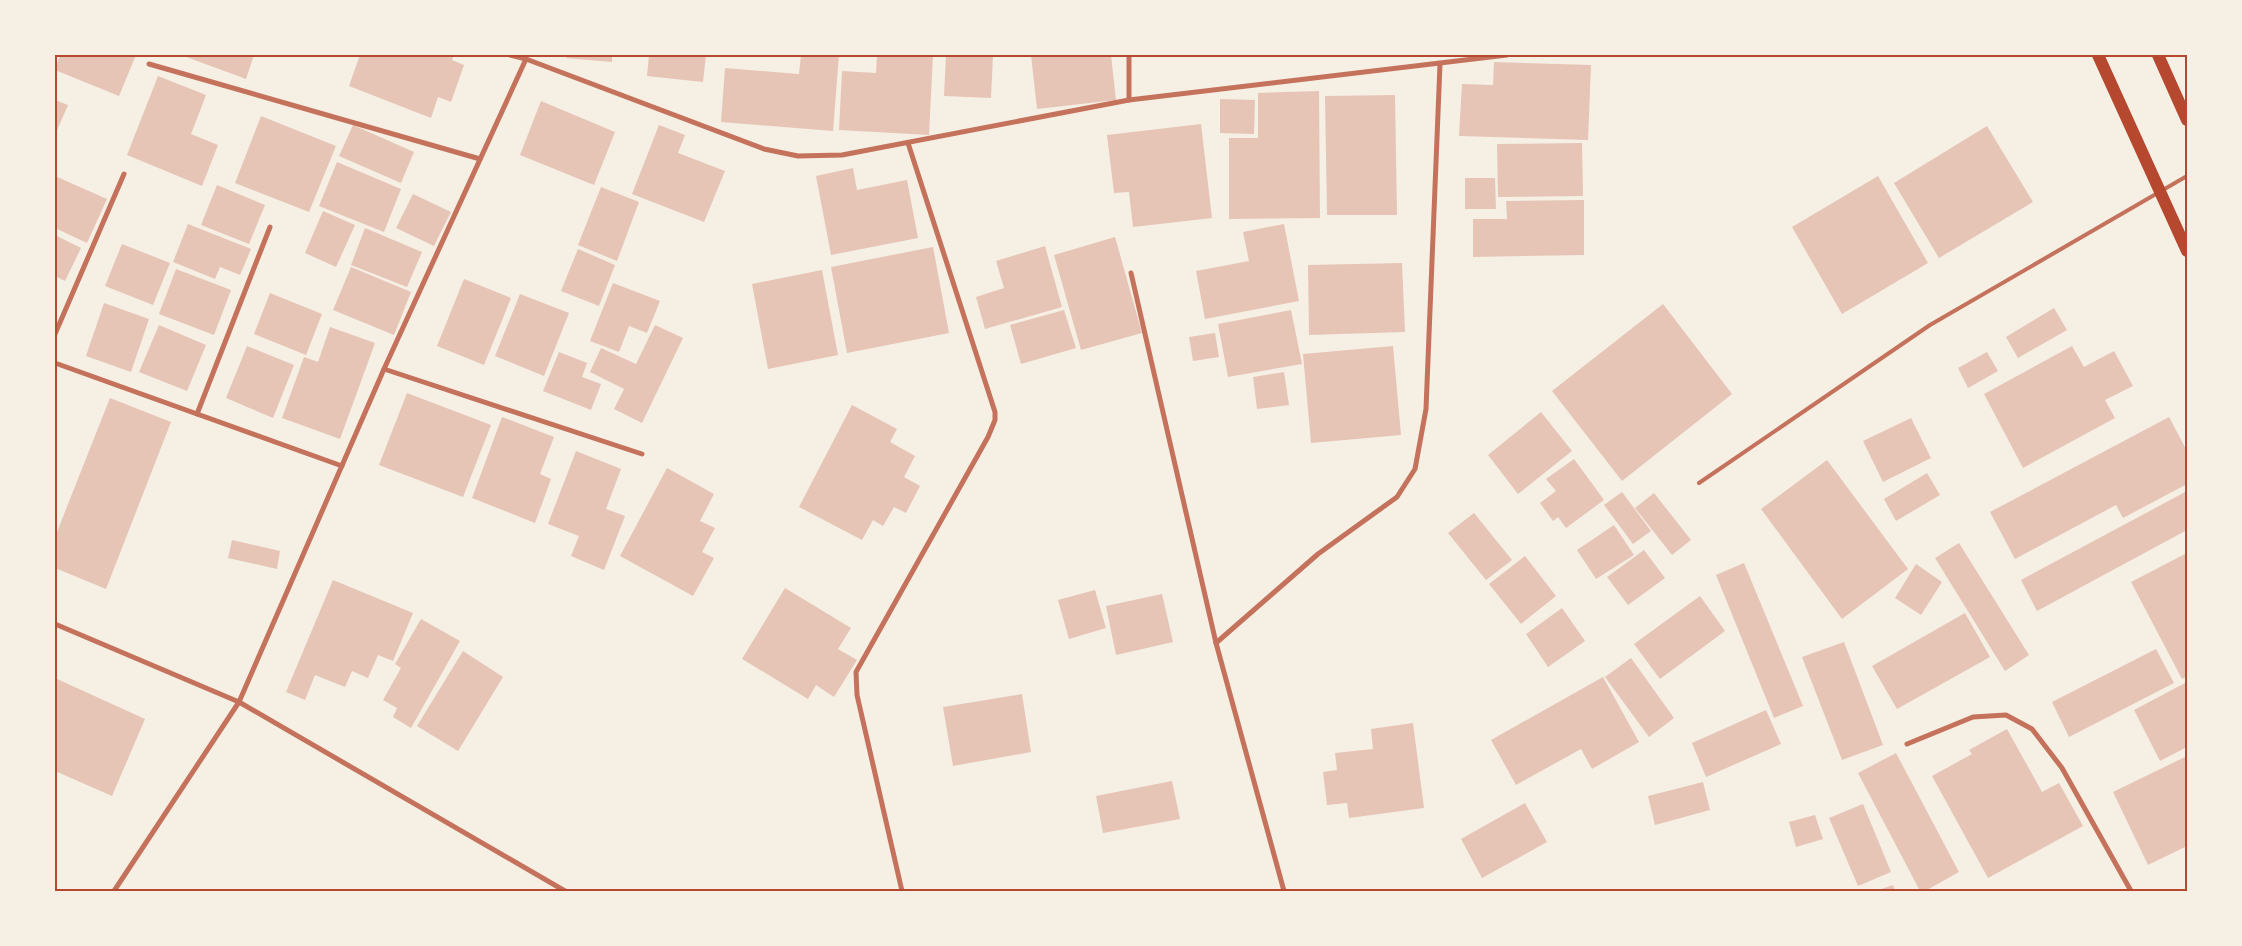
<svg xmlns="http://www.w3.org/2000/svg" width="2242" height="946" viewBox="0 0 2242 946" font-family="'Titillium Web',sans-serif">
<style>
.building{fill:#e6c5b7}
.lines{fill:none;stroke-linecap:round;stroke-linejoin:round}
.service{stroke:#c5725c;stroke-width:4}
.minor{stroke:#c5725c;stroke-width:5}
.primary{stroke:#b5482f;stroke-width:12}
.neatline{fill:none;stroke:#b5482f;stroke-width:2}
</style>
<rect width="100%" height="100%" fill="#f6efe4"/>
<g class="building">
<path d="M60,55H136L119,96L55,70Z"/>
<path d="M181,55H254L246,79Z"/>
<path d="M360,55H454L452,60L464,65L451,102L438,97L431,118L349,86Z"/>
<path d="M566,55H612V62L566,58Z"/>
<path d="M649,55H706L703,82L647,76Z"/>
<path d="M801,55H839L833,131L721,122L725,68L799,74Z"/>
<path d="M877,55H933L929,135L839,130L842,71L876,73Z"/>
<path d="M946,55H993L991,98L944,96Z"/>
<path d="M1031,55H1111L1116,100L1037,109Z"/>
<path d="M1494,62L1591,65L1588,140L1459,136L1462,84L1493,85Z"/>
<path d="M158,76L206,95L191,134L218,145L202,186L127,155Z"/>
<path d="M1319,91L1320,218L1229,219V138H1258V93Z"/>
<path d="M1395,95L1397,215H1327L1325,96Z"/>
<path d="M1220,99L1255,100L1254,134L1220,133Z"/>
<path d="M55,100L68,105L55,135Z"/>
<path d="M541,101L615,132L594,185L520,155Z"/>
<path d="M261,116L336,146L309,212L235,183Z"/>
<path d="M1201,124L1212,218L1133,227L1129,192L1114,193L1107,135Z"/>
<path d="M353,125L414,152L401,183L339,156Z"/>
<path d="M659,125L685,135L678,153L725,171L704,222L632,194Z"/>
<path d="M1987,126L2033,202L1939,258L1894,183Z"/>
<path d="M1582,143L1583,196L1498,197L1497,144Z"/>
<path d="M337,162L401,189L384,232L319,206Z"/>
<path d="M853,168L857,190L907,180L918,238L831,255L816,176Z"/>
<path d="M55,176L107,199L87,243L55,228Z"/>
<path d="M1878,176L1928,263L1842,314L1792,227Z"/>
<path d="M1465,178H1495L1496,209H1465Z"/>
<path d="M217,185L265,205L249,244L201,225Z"/>
<path d="M601,187L639,202L617,261L578,245Z"/>
<path d="M413,194L451,212L434,246L396,228Z"/>
<path d="M1584,200V255L1473,257V219H1507L1506,201Z"/>
<path d="M323,211L355,225L336,267L305,253Z"/>
<path d="M188,224L251,249L240,275L220,267L215,279L173,262Z"/>
<path d="M1284,224L1299,301L1205,319L1196,271L1249,261L1243,232Z"/>
<path d="M365,228L422,252L407,287L351,265Z"/>
<path d="M55,235L81,248L65,281L55,276Z"/>
<path d="M1115,237L1142,333L1081,350L1054,255Z"/>
<path d="M122,244L170,263L153,305L105,286Z"/>
<path d="M1045,246L1062,307L985,329L976,297L1004,288L996,261Z"/>
<path d="M933,247L949,333L847,353L831,267Z"/>
<path d="M578,249L615,265L599,306L561,291Z"/>
<path d="M1402,263L1405,332L1309,335L1308,265Z"/>
<path d="M351,267L411,292L394,335L333,310Z"/>
<path d="M176,269L231,290L214,335L159,314Z"/>
<path d="M822,270L838,355L768,369L752,284Z"/>
<path d="M464,279L511,298L484,365L437,346Z"/>
<path d="M613,283L660,301L647,333L629,326L619,352L590,341Z"/>
<path d="M270,293L322,314L306,355L254,334Z"/>
<path d="M520,294L569,313L544,376L495,356Z"/>
<path d="M104,303L149,319L131,372L86,356Z"/>
<path d="M1663,304L1732,394L1622,481L1552,391Z"/>
<path d="M2054,308L2067,330L2018,358L2006,337Z"/>
<path d="M1064,310L1076,348L1021,364L1010,325Z"/>
<path d="M1291,310L1302,364L1228,377L1218,324Z"/>
<path d="M159,325L206,345L187,391L139,372Z"/>
<path d="M655,325L683,338L642,423L614,409L624,389L590,372L601,348L636,364Z"/>
<path d="M330,327L375,343L340,439L282,418L304,357L318,362Z"/>
<path d="M1215,333L1219,357L1193,361L1189,337Z"/>
<path d="M247,346L294,365L273,418L226,398Z"/>
<path d="M1393,346L1401,435L1311,443L1303,354Z"/>
<path d="M2072,346L2084,367L2114,351L2133,386L2105,400L2115,418L2023,468L1984,394Z"/>
<path d="M559,352L587,363L582,377L601,384L591,410L543,391Z"/>
<path d="M1987,352L1998,371L1968,388L1958,368Z"/>
<path d="M1284,372L1289,405L1257,409L1253,377Z"/>
<path d="M407,393L491,425L463,497L379,465Z"/>
<path d="M110,398L171,422L106,589L55,568V537Z"/>
<path d="M852,405L897,429L890,442L915,456L904,477L920,486L906,513L894,507L883,526L873,520L862,540L799,507Z"/>
<path d="M1541,412L1572,451L1518,494L1488,455Z"/>
<path d="M502,417L554,437L540,474L551,479L535,523L472,498Z"/>
<path d="M2169,417L2187,451V484L2123,518L2116,505L2015,559L1990,512Z"/>
<path d="M1911,418L1931,458L1883,482L1863,441Z"/>
<path d="M576,451L621,469L606,509L625,516L604,570L571,556L579,536L548,524Z"/>
<path d="M1574,459L1604,500L1566,528L1558,517L1553,521L1540,503L1556,491L1546,479Z"/>
<path d="M1827,460L1908,569L1842,619L1761,509Z"/>
<path d="M667,468L714,494L700,521L715,528L702,552L714,558L693,596L620,556Z"/>
<path d="M1927,473L1940,495L1896,521L1884,499Z"/>
<path d="M2187,491V530L2037,611L2021,580Z"/>
<path d="M1622,492L1651,531L1633,544L1604,505Z"/>
<path d="M1654,493L1691,540L1672,555L1635,508Z"/>
<path d="M1474,513L1512,560L1486,580L1448,533Z"/>
<path d="M1614,525L1634,555L1596,579L1577,550Z"/>
<path d="M232,540L280,551L277,569L228,558Z"/>
<path d="M1959,543L2029,655L2005,671L1935,558Z"/>
<path d="M1644,550L1665,578L1628,605L1607,577Z"/>
<path d="M2187,553V676L2182,679L2131,582Z"/>
<path d="M1525,556L1556,596L1521,624L1489,584Z"/>
<path d="M1744,563L1803,706L1774,718L1716,575Z"/>
<path d="M1916,564L1942,582L1921,615L1895,598Z"/>
<path d="M333,580L413,613L393,661L378,655L368,678L352,671L345,687L315,675L305,700L286,692Z"/>
<path d="M785,588L851,628L838,649L857,660L834,697L816,685L808,699L742,659Z"/>
<path d="M1095,590L1106,628L1069,639L1058,600Z"/>
<path d="M1162,594L1173,642L1116,655L1106,606Z"/>
<path d="M1700,596L1725,631L1660,679L1634,644Z"/>
<path d="M1562,608L1585,641L1548,667L1526,634Z"/>
<path d="M1965,613L1990,657L1897,709L1872,666Z"/>
<path d="M421,619L460,641L411,728L393,717L397,708L383,700L401,668L395,664Z"/>
<path d="M1844,642L1883,745L1842,760L1802,657Z"/>
<path d="M2156,649L2174,683L2069,737L2052,702Z"/>
<path d="M463,651L503,677L458,751L417,726Z"/>
<path d="M1631,658L1674,718L1649,737L1605,677Z"/>
<path d="M1603,677L1639,742L1592,769L1581,749L1516,785L1491,740Z"/>
<path d="M55,678L145,719L112,796L55,771Z"/>
<path d="M2187,682V747L2160,761L2134,710Z"/>
<path d="M1022,694L1031,752L953,766L943,707Z"/>
<path d="M1766,710L1781,744L1706,777L1692,743Z"/>
<path d="M1413,723L1424,808L1349,818L1347,803L1327,805L1323,772L1337,770L1335,753L1373,749L1371,729Z"/>
<path d="M2007,729L2042,792L2059,783L2083,826L1988,878L1932,776L1972,754L1969,750Z"/>
<path d="M1896,753L1959,872L1925,891H1920L1858,773Z"/>
<path d="M2187,756V846L2148,865L2113,792Z"/>
<path d="M1172,781L1180,819L1103,833L1096,796Z"/>
<path d="M1703,782L1710,810L1655,825L1648,796Z"/>
<path d="M1525,803L1547,842L1482,878L1461,839Z"/>
<path d="M1863,804L1891,872L1858,886L1829,818Z"/>
<path d="M1815,815L1823,839L1796,847L1789,822Z"/>
<path d="M1893,885L1895,891H1876Z"/>
</g>
<g class="lines">
<path class="service" d="M1699,483L1930,325L2187,176"/>
<g class="minor">
<path d="M510,55L526,59L764,149L798,156L842,155L1129,100L1507,55"/>
<path d="M1129,55V100"/>
<path d="M149,64L480,159"/>
<path d="M1131,273L1216,643L1284,891"/>
<path d="M55,334L124,174"/>
<path d="M55,363L342,466"/>
<path d="M384,369L642,454"/>
<path d="M197,414L270,227"/>
<path d="M55,624L239,702L565,891"/>
<path d="M1216,643L1318,554L1397,497L1415,469L1426,409L1440,64"/>
<path d="M1907,744L1973,717L2006,715L2032,729L2062,768L2131,891"/>
<path d="M114,891L239,702L384,369L526,59"/>
<path d="M902,891L857,695L856,672L988,437L995,420V412L908,143"/>
</g>
<g class="primary">
<path d="M2098,55L2187,251"/>
<path d="M2158,55L2187,120"/>
</g>
</g>
<rect width="2242" height="946" fill="none" stroke="#f6efe4" stroke-width="112"/>
<rect x="56" y="56" width="2130" height="834" class="neatline"/>
</svg>
